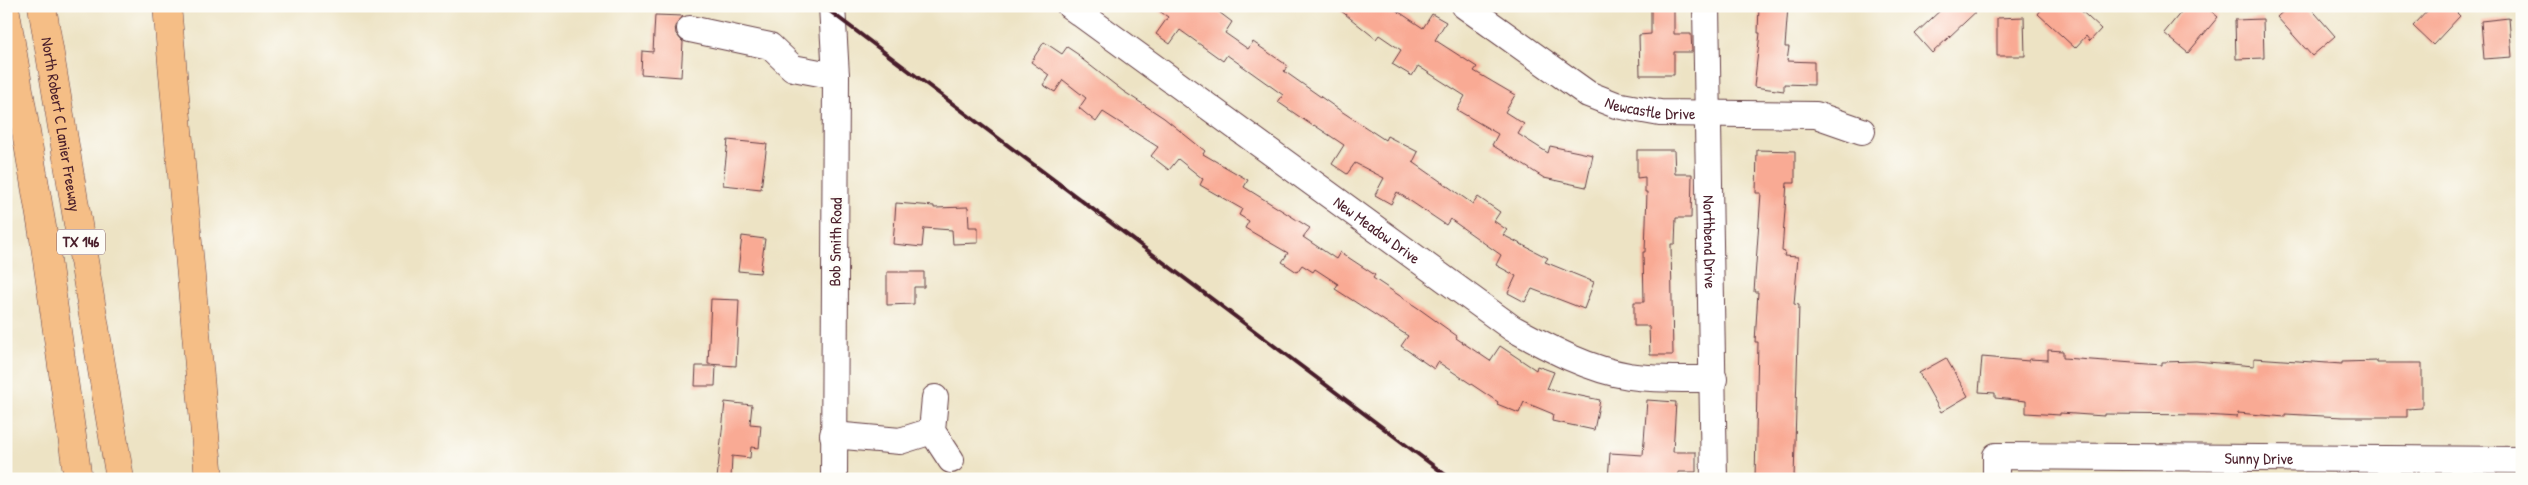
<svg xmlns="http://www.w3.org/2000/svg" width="2528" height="485" viewBox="0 0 2528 485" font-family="'Patrick Hand',sans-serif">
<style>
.building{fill:#f9aa94}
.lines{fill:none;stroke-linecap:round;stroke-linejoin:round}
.minor-casing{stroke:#623c42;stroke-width:28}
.major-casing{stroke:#623c42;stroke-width:29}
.highway-casing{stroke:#623c42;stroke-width:29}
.minor{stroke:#fff;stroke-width:26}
.major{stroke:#f5be86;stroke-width:28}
.highway{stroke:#f5be86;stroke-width:28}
.rail{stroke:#4a1f2b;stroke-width:4}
.labels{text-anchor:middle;stroke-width:5;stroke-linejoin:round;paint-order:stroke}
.shield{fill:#fdfcf7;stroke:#806168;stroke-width:1}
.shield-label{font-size:15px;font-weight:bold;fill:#4a1f2b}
.street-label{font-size:16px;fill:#4a1f2b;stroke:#fdfcf7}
</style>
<rect width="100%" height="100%" fill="#fdfcf7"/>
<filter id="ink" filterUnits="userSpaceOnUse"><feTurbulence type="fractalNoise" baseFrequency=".02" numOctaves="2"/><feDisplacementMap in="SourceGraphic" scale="10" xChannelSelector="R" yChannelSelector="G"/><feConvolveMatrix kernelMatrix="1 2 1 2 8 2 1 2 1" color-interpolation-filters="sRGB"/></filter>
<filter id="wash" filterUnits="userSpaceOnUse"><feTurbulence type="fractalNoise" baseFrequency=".0096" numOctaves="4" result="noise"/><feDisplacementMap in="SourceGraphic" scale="20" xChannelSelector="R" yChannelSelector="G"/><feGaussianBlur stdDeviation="1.12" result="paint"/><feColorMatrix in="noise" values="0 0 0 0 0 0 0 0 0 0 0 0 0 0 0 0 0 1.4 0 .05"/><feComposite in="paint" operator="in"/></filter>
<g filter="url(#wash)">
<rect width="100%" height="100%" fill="#ede3c4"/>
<g id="blocks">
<g class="building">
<path d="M1152,6H1211L1232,22L1225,33L1248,49L1253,42L1288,66L1284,71L1338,109L1385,140L1387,136L1418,152L1413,162L1473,204L1478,197L1500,212L1494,221L1507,230L1503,235L1548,258L1545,262L1594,282L1584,309L1532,289L1525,302L1508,293L1516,276L1496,265L1501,255L1450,219L1446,225L1397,192L1391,204L1375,195L1384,178L1355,163L1347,174L1332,164L1344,145L1314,125L1313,126L1278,102L1283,95L1227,55L1223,61L1180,30L1170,44L1156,34L1168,17Z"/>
<path d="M1335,6H1390L1423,28L1432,14L1446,22L1435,40L1477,67L1474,71L1515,95L1505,112L1524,124L1518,134L1548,153L1550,146L1593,155L1586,187L1544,178L1492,145L1498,134L1457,110L1465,96L1418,66L1412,76L1392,64L1401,50L1379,35L1376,39Z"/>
<path d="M1651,6H1674V34H1691L1692,52H1674V75H1640L1639,35L1651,34Z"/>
<path d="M1759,6H1788L1785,47H1789L1787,61L1814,62V85L1784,84V91L1754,87L1760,33H1758Z"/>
<path d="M1945,6H1982L1932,53L1915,34Z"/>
<path d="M2044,6H2076L2101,29L2090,41L2086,36L2075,48L2038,14Z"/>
<path d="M2186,6H2205L2218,17L2188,53L2164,33Z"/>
<path d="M2289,6H2309L2335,36L2312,56L2277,17Z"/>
<path d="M2432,6H2450L2460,16L2433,45L2413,26Z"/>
<path d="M655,15L683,16L675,26L676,34L683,42L681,77L641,74L642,51L653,52Z"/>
<path d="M2024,17L2025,56H1997V18Z"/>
<path d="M2509,18L2512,57L2484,59L2481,21Z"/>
<path d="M2263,19L2264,58L2236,59L2235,20Z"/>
<path d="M1044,42L1062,54L1067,47L1079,55L1078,56L1123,91L1164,118L1205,151L1203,154L1248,180L1244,187L1310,228L1303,237L1336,259L1340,252L1375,275L1373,278L1418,308L1457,336L1456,338L1490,361L1500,346L1536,370L1537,366L1554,372L1547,389L1600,400L1594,430L1552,421L1553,414L1524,402L1519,413L1497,404L1498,402L1438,362L1434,369L1401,346L1408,336L1335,289L1338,284L1315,269L1313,272L1302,265L1297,272L1282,262L1288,253L1245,228L1249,221L1239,215L1242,209L1200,185L1203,179L1178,159L1169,170L1151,156L1158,147L1103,112L1096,122L1079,108L1086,98L1063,80L1055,92L1043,85L1049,75L1031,62Z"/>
<path d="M728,140L767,144L761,189L723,185Z"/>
<path d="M1637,150H1674L1675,174H1692L1691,218H1676L1675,244H1671L1673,355H1650L1649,326H1634V302H1644L1643,252H1645L1647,192H1645V177L1637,178Z"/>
<path d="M1757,150L1795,151V183H1787L1782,251L1785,252L1784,256L1798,257L1794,304L1799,305L1794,478L1786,479H1755L1758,342H1755L1758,292H1754L1761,193H1756Z"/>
<path d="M896,203L934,206V208L968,207L969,227H978V243L953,244L952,230L924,228L922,247L893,244Z"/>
<path d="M742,236L765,239L760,273L738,271Z"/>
<path d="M887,272H924V287H914V304L887,305Z"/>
<path d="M711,299L739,300L736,366L708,364Z"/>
<path d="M2048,350L2063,351V358L2162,365V362L2196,361L2254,366V358L2342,364V362L2377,361V363H2422V408L2407,409V417H2343L2285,414V417L2238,413L2237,417L2204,415L2104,414V416L2060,413V415L2026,413V401L1995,398V393L1979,392L1982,357L2029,361V359L2048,360Z"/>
<path d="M1946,358L1968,396L1941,412L1919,373Z"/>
<path d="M696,366H716L715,386H695Z"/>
<path d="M1647,400L1676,402L1673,452H1696V472H1678V479H1608L1610,453L1643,455Z"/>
<path d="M725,402L752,405L750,424L761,425L759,448L751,447L750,458L732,456L731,479H717Z"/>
</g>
</g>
</g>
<g filter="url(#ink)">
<use href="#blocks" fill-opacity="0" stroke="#623c42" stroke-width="1"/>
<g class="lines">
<defs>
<g id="minor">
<path d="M832,6L836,76L834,479"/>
<path id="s1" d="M1070,6L1512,328C1549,348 1587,369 1629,376C1657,380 1686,379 1714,379"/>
<path id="s2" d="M1465,6L1588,94L1616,105L1660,113L1816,115L1862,131"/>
<path id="s3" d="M1706,6L1714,479"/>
<path d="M690,29L770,46L793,68L836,76"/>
<path d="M935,398L932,431L951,460"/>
<path d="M833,435L900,441L932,431"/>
<path id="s4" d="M1996,479V456L2522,460"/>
</g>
<path id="major" d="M167,6L209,479"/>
<g id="highway">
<path id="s5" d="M42,6L120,479"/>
<path d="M6,13L44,239L78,479"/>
</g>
</defs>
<use href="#minor" class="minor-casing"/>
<use href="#major" class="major-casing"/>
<use href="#highway" class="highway-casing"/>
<use href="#minor" class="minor"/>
<use href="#major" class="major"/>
<use href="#highway" class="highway"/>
<path class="rail" d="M823,6L1451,479"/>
</g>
</g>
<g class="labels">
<rect class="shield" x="57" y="229.5" width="48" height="25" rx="4"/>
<g class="shield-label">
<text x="81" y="247">TX 146</text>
</g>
<g class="street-label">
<text dy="6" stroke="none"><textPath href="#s2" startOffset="216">Newcastle Drive</textPath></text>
<text dy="6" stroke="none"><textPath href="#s5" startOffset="120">North Robert C Lanier Freeway</textPath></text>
<text dy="6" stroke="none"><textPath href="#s1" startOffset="380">New Meadow Drive</textPath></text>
<text transform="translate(835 242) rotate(-89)" y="6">Bob Smith Road</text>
<text dy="6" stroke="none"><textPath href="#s3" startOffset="236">Northbend Drive</textPath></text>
<text dy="6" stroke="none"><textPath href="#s4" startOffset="286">Sunny Drive</textPath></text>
</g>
</g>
<rect width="2528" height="485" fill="none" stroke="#fdfcf7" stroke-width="25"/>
</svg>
